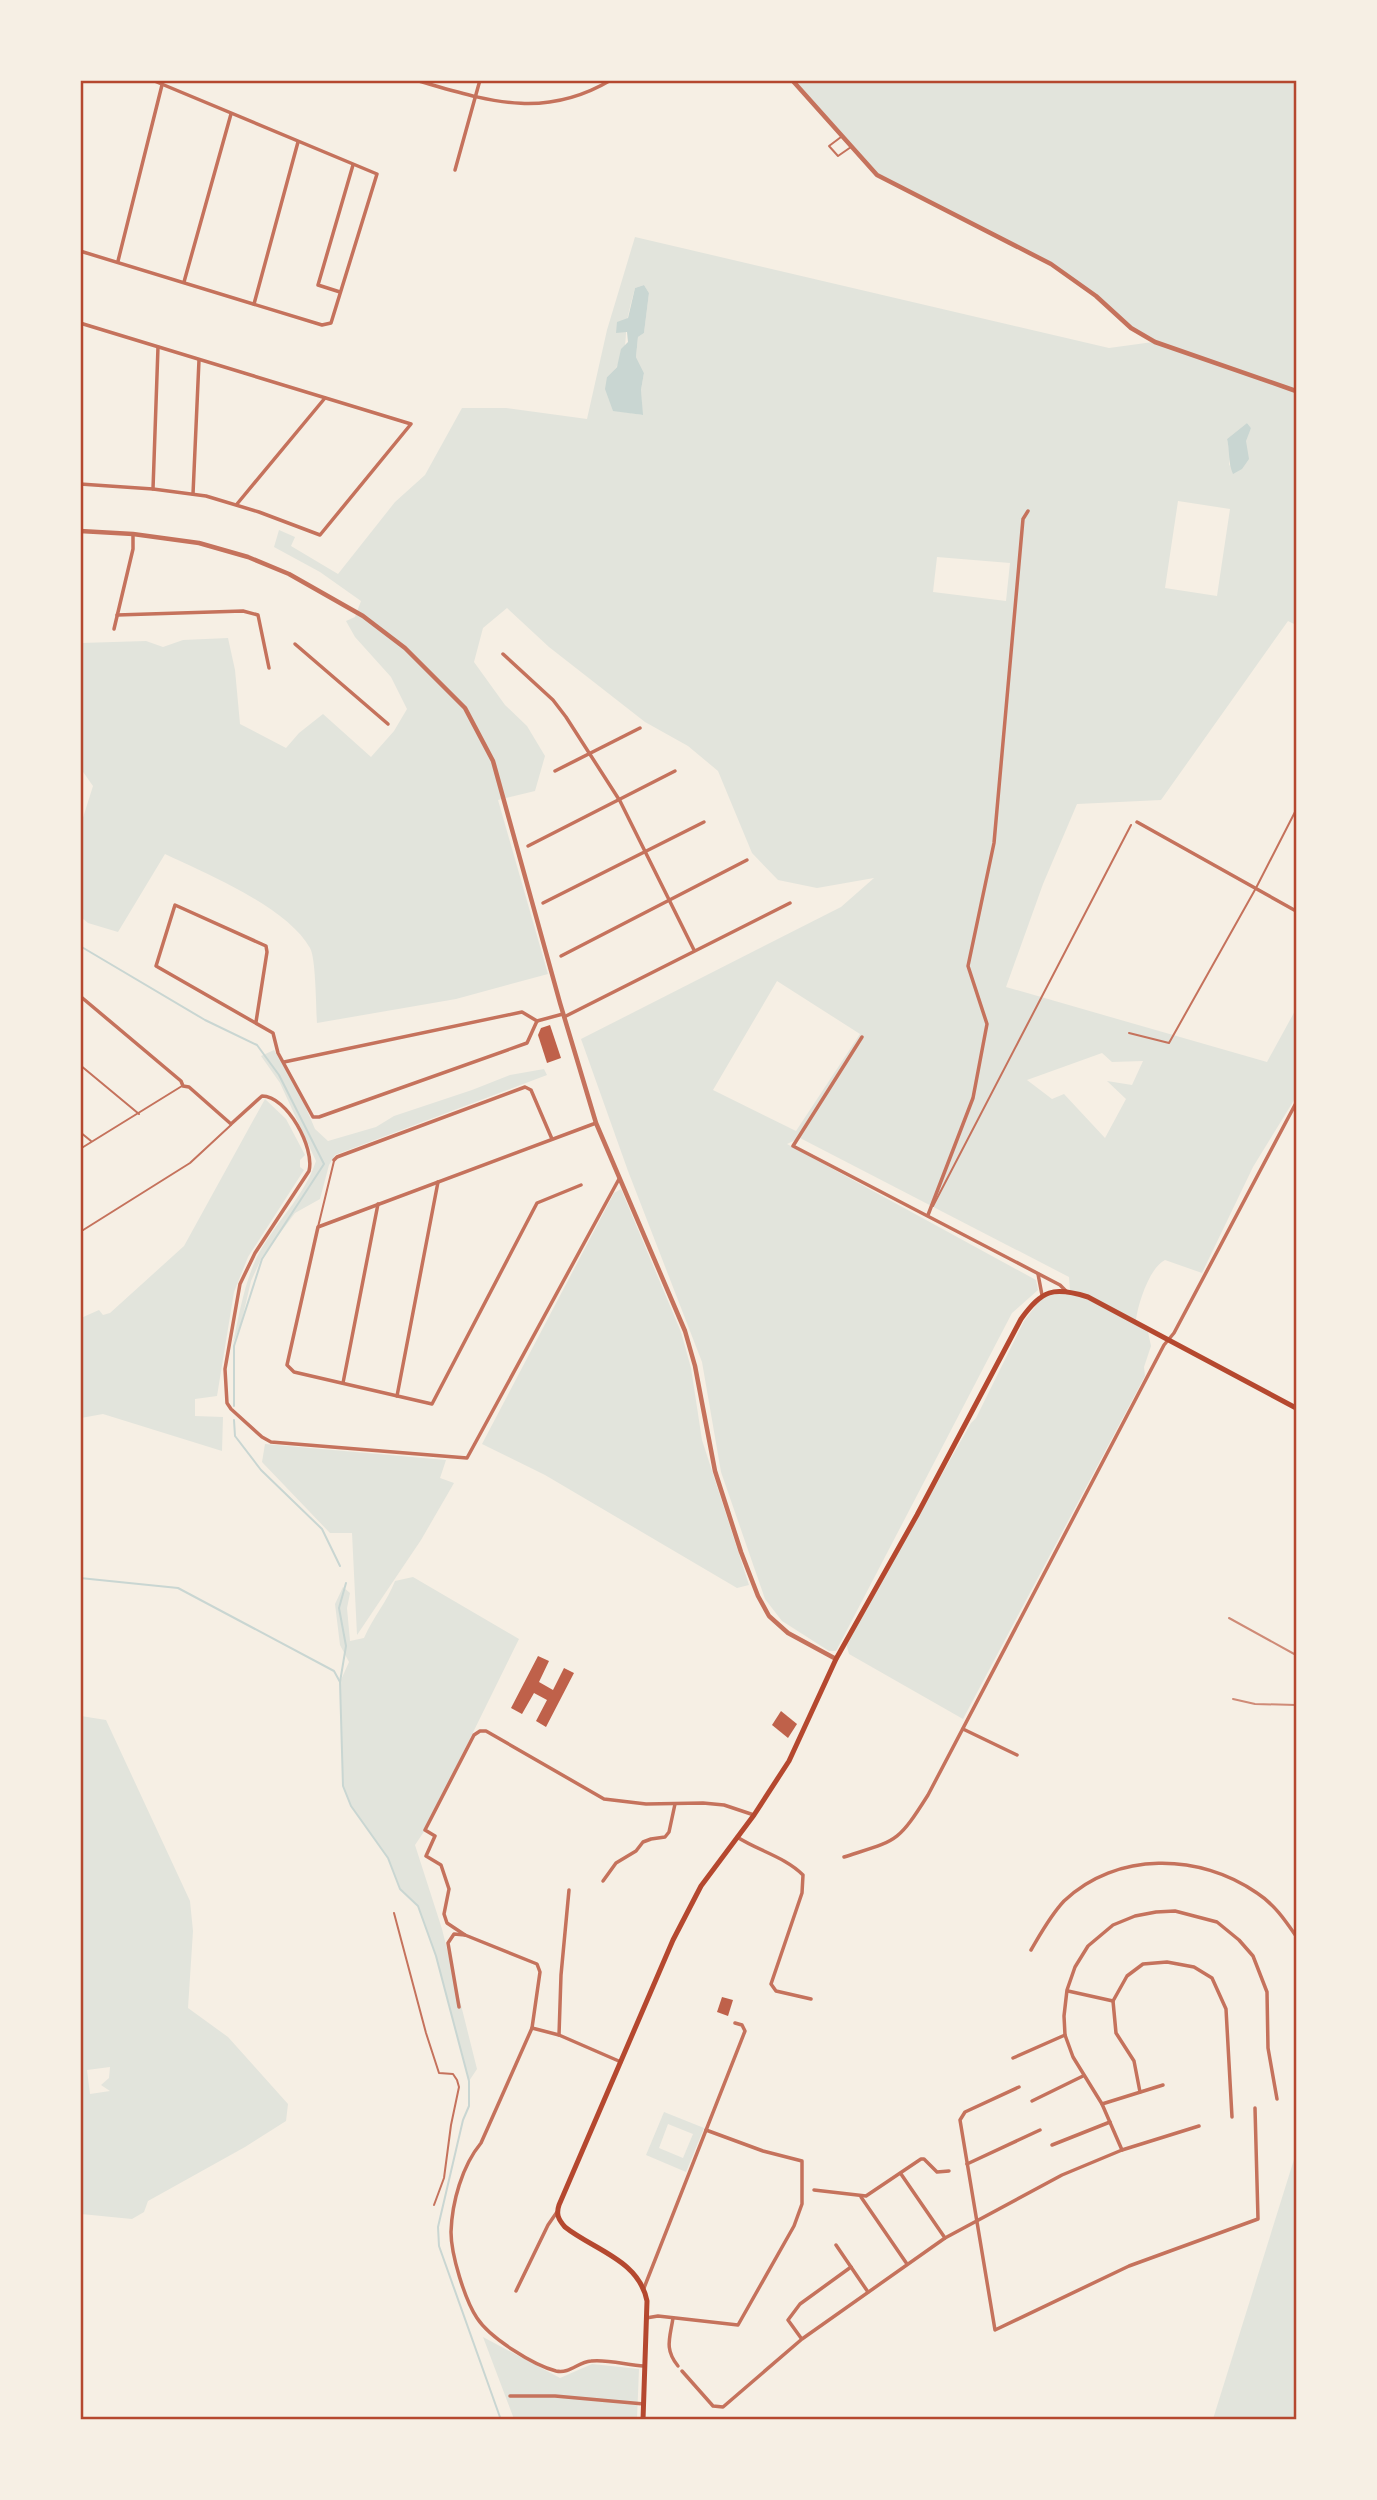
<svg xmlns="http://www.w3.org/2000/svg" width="1377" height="2500" viewBox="0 0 1377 2500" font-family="'Sofia Sans Condensed',sans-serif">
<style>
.green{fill:#e2e4dc;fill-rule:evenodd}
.water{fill:#c9d6d2}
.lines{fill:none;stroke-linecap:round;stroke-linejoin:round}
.stream{stroke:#c9d6d2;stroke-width:2}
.building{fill:#bf614a}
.service{stroke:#c5725c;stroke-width:2}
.minor{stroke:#c5725c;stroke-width:3.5}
.tertiary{stroke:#c5725c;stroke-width:4.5}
.secondary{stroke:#b5482f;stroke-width:5}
.rail{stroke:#cf8b77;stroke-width:2}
.neatline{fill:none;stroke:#b5482f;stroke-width:2.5}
</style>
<rect width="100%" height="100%" fill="#f6efe4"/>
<g class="green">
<path d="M792,81H1296V625L1288,621L1161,800L1077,804L1043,884L1006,987L1267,1062L1296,1009V1097L1253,1167L1202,1273L1165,1260C1150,1267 1138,1303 1136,1320L1147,1327L1151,1346L1144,1367L1145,1376L963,1719L849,1654L846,1643L971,1423L976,1418L1024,1321L1044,1295L1070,1290L1069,1277L800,1138L787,1144L1036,1280L1038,1290L1012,1313L836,1651H829L782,1621L765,1599L721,1472L702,1362L628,1171L581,1039L841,907L874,878L817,888L778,880L752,853L718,771L688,746L645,722L549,647L507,608L483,628L474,662L505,705L527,726L545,756L535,791L498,800L548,974L456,999L317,1023C316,1009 316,958 310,948C287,907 207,874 165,854L118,932L88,923L81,917V824L93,786L81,769V643L146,641L163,647L183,640L228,638L235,670L240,724L286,748L299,733L323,714L371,757L394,731L407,709L391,677L355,637L346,621L355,617L361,601L320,572L274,547L279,530L295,537L291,546L338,574L395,502L425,475L462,408H506L587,419L607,330L635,237L1109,348L1153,342L1131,328L1069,275L877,175ZM644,285L649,293L644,333L638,337L636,357L644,373L641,390L642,415L613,410L607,377C629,357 624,347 627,321C629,310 632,299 635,288ZM1247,423L1251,428L1229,466L1230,453L1227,439ZM1178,501L1230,509L1217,596L1165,588ZM937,557L1010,563L1006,601L933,592ZM777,981L860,1034L796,1131L713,1090ZM1102,1053L1112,1062L1143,1061L1132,1085L1107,1081L1126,1099L1105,1138L1064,1094L1052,1099L1027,1080Z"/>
<path d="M274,1050L294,1080L315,1129L328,1141L376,1127L394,1116L472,1090L510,1075L544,1069L547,1075L335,1155L329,1165L320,1199L295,1213L262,1257L251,1281L241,1324L233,1343C239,1315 244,1285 256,1259C273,1224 304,1198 316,1161L280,1083L261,1056Z"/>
<path d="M265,1099L286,1119L305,1155L300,1160V1167L304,1170L248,1257L234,1292L217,1396L195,1399V1416L223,1417L222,1451L103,1414L81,1418V1318L99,1310L103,1315L110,1313L184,1246Z"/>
<path d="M621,1189L681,1332L691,1368L702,1440L749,1585L737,1588L545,1475L482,1444L614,1193Z"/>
<path d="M265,1444L446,1460L440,1478L454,1483L421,1540L357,1635L352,1533H330L262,1462Z"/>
<path d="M413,1577L519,1639L425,1830L415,1845L442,1929L477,2069L469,2081L436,1956L418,1906L400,1889L388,1858L351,1806L343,1786L340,1682L349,1662L340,1645L335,1604L343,1587L350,1593L347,1608L350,1641L364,1638C373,1617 387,1602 395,1581Z"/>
<path d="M81,1716L106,1720L190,1901L193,1931L188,2008L228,2037L288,2104L286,2121L245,2147L148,2201L144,2212L132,2219L81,2214ZM110,2067L109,2078L101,2085L110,2091L90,2094L87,2070Z"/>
<path d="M664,2112L704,2128L686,2172L646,2155ZM668,2124L693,2134L683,2158L659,2148Z"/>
<path d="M1296,2153V2419H1213Z"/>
<path d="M483,2337L560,2378L592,2364L639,2369L637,2419H514Z"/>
</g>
<g class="water">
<path d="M644,285L649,293L644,333L638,337L636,357L644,373L641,390L643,415L613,411L605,389L607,377L617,367L621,349L628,342L627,332L616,333L617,322L628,318L635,288Z"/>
<path d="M1247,423L1251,428L1246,441L1249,459L1242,469L1233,474C1228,463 1230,451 1227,439Z"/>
</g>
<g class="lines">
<g class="stream">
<path d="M80,946L205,1020L257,1045L279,1075L324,1164L262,1259L234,1346V1406"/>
<path d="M234,1420L235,1436L261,1470L322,1529L340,1566"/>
<path d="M80,1578L178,1588L334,1671L340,1682L343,1786L351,1806L388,1858L400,1889L418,1906L436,1956L469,2081V2106L463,2120L438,2227L439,2246L501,2420"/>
<path d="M340,1682L346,1646L339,1608L346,1583"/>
</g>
</g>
<g class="building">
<path d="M550,1025L561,1058L547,1063L538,1035L541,1028Z"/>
<path d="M538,1656L549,1661L539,1682L553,1690L564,1668L574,1673L546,1727L536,1721L547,1700L534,1693L522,1714L511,1708Z"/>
<path d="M781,1711L797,1724L788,1738L772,1725Z"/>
<path d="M722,1997L733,2000L728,2016L717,2012Z"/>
</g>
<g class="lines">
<g class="service">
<path d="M841,137L829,146L838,156L851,147"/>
<path d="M1129,1033L1169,1043L1256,888L1296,810"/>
<path d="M80,1065L139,1114"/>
<path d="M80,1132L91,1141"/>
<path d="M80,1149L182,1086"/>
<path d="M933,1206L1131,825"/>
<path d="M318,1227L334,1161"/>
<path d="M80,1232L190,1163L231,1125"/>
<path d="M394,1913L426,2033L439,2073L453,2074L457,2080L459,2087L451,2125L444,2178L434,2205"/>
</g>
<g class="minor">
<path d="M415,80C486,100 542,121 611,80"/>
<path d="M455,170L480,80"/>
<path d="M80,251L322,325L331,323L377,174L152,80"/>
<path d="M118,261L162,85"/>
<path d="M184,282L231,114"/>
<path d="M340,292L318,285L353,165"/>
<path d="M254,304L298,142"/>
<path d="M80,323L411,424L320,535L259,512L206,496L153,489L80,484"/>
<path d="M153,489L158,347"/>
<path d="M193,494L199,360"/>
<path d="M237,504L325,398"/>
<path d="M117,615L243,611L258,615L269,668"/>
<path d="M114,629L133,549V534"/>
<path d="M295,644L388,724"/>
<path d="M503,654L553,700L566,717L620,801L694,950"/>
<path d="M555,771L640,728"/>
<path d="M1137,822L1296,911"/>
<path d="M528,846L675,771"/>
<path d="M543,903L704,822"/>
<path d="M561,956L747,860"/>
<path d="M80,996L181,1081L183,1086L189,1087L231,1124L262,1096C287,1096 315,1148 309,1171L255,1253L240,1284L225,1369L227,1403L231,1409L262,1437L271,1442L467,1458L619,1179"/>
<path d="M564,1017L790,903"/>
<path d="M537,1021L563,1014"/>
<path d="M256,1022L267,952L266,946L175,905L156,966L273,1033L278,1053L313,1117H319L527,1043L537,1021"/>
<path d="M862,1037L793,1146L1060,1285L1066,1291"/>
<path d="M284,1062L522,1012L537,1021"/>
<path d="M334,1160L337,1157L525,1087L531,1090L552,1139"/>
<path d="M581,1185L537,1203L432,1404L294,1372L287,1365L318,1227L596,1123"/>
<path d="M928,1215L973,1098L987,1024L968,966L994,843L1023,519L1028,511"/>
<path d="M1038,1274L1042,1295"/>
<path d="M343,1383L378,1204"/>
<path d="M397,1396L438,1182"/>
<path d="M963,1729L1017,1755"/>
<path d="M737,1837C759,1851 785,1857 803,1875L802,1893L771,1984L776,1991L811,1999"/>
<path d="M844,1857C897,1840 897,1844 928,1795L1164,1345L1174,1333L1296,1103"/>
<path d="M603,1881L616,1863L636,1851L643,1842L651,1839L665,1837L669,1832L675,1804"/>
<path d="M465,1935L447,1923L444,1914L449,1889L441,1865L426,1856L435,1836L425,1830L474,1735L480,1731H486L604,1799L646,1804L703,1803L724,1805L754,1815"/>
<path d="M1031,1950C1041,1933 1050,1916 1064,1901C1116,1851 1200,1853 1257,1893C1274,1904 1285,1920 1296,1936"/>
<path d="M1068,1991L1113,2001"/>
<path d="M459,2007L448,1943L454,1934L465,1935L537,1964L540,1972L532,2028L481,2143C462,2166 452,2202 451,2232C451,2255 465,2300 477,2318C490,2338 533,2365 556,2371C570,2374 578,2362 591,2361C607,2359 627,2365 644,2366"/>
<path d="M532,2028L559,2035L621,2062"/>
<path d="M559,2035L561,1975L569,1890"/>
<path d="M1013,2058L1065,2035"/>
<path d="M1019,2087L965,2112L960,2120L995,2330L1129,2266L1258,2219L1255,2108"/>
<path d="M1140,2092L1134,2061L1116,2033L1113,2001L1127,1976L1143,1964L1167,1962L1194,1967L1212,1978L1226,2009L1232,2117"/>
<path d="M1032,2101L1083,2076"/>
<path d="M1102,2104L1163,2085"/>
<path d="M1052,2145L1110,2122"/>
<path d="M1122,2150L1102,2104L1073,2057L1065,2035L1064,2016L1067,1990L1075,1967L1088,1946L1113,1925L1135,1916L1156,1912L1175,1911L1217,1922L1239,1940L1253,1956L1267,1992L1268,2048L1277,2099"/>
<path d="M967,2164L1040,2130"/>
<path d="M901,2174L945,2238"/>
<path d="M814,2190L866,2196L921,2159H924L937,2172L949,2171"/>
<path d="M861,2197L907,2264"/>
<path d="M836,2245L868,2292"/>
<path d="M644,2288L745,2031L742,2025L735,2023"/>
<path d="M516,2291L548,2225L557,2212"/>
<path d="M646,2318L658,2316L738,2325L794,2226L802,2204V2161L763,2151L706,2130"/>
<path d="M673,2318C670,2338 664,2349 678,2366"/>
<path d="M801,2338L788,2320L800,2304L851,2267"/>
<path d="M682,2371L713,2406L723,2407L802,2339L945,2238L1062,2175L1122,2150L1199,2126"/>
<path d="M510,2396H555L644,2404"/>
</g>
<g class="tertiary">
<path d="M792,80L877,175L1051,264L1096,296L1131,328L1155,342L1296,391"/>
<path d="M80,531L133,534L199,543L248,557L289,574L363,616L405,648L465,708L493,761L560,1003L596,1123L685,1331L695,1366L715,1471L741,1552L758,1596L769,1616L788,1633L836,1659"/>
</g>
<path class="secondary" d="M643,2420L647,2301C639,2260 594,2250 565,2227C558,2219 556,2214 559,2205L673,1940L701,1886L754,1815L789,1761L836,1659L917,1515L1021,1319C1042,1290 1053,1286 1088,1297L1296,1408"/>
<g class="rail">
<path d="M1229,1618L1296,1655"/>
<path d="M1233,1699L1255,1704L1296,1705"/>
</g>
</g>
<rect width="1377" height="2500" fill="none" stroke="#f6efe4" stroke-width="164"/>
<rect x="82" y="82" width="1213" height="2336" class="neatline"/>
</svg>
